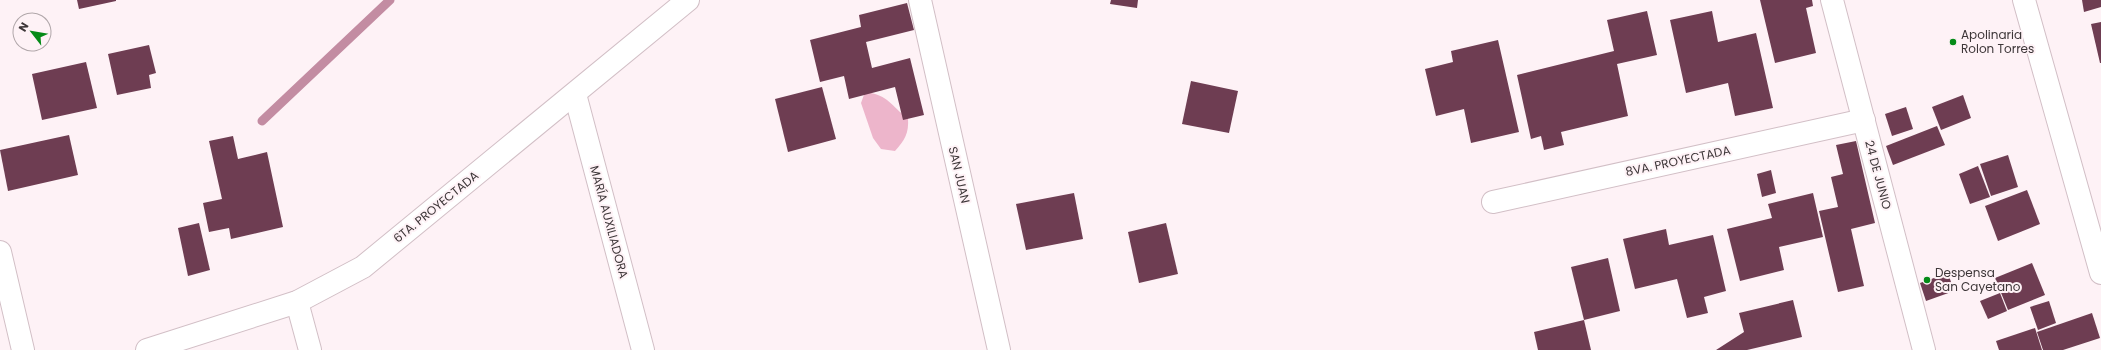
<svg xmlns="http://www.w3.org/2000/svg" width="2101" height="350" viewBox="0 0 2101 350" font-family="Poppins,sans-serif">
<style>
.green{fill:#edb5cb}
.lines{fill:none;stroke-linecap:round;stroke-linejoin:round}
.stream{stroke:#c38ca2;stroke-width:9}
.building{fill:#6e3d52}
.street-casing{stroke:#d2bfc6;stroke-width:24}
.street{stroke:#fff;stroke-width:22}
.poi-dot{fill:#058b18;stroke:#fef2f6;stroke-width:1.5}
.labels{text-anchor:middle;stroke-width:4;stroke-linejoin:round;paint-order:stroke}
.poi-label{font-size:12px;fill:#3d3638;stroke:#fef2f6;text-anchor:start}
.street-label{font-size:12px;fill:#3d3638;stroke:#fef2f6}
</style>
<rect width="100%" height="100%" fill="#fef2f6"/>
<path class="green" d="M865,92C890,95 890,106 908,118C909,133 905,140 895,151L881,149L873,138L861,103Z"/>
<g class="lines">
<path class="stream" d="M262,121L390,0"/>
</g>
<g class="building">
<path d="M77,0H116V1L79,9Z"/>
<path d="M1111,0H1138L1137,8L1110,4Z"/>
<path d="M1760,0H1812L1813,6L1806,8L1816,53L1775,63Z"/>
<path d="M2082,0H2101V7L2084,12Z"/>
<path d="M907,3L914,30L866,42L872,68L910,58L924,115L903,120L895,87L849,99L844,76L820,82L810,40L861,27L859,15Z"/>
<path d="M1647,11L1657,55L1617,64L1628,116L1561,132L1564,145L1544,150L1541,136L1531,139L1517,75L1614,51L1607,20Z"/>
<path d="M1712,11L1718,42L1756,33L1773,108L1735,116L1728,83L1686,93L1670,20Z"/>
<path d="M2101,22V63H2100L2091,24Z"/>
<path d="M1498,40L1519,132L1471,143L1464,109L1436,116L1425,69L1453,62L1451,51Z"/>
<path d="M149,45L156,73L149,75L151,88L117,95L108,54Z"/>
<path d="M86,62L97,108L42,120L32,74Z"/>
<path d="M1191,81L1238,91L1229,133L1182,124Z"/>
<path d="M822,87L836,139L788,152L775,99Z"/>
<path d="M1963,95L1971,118L1941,130L1932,107Z"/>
<path d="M1906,107L1913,129L1892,136L1885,114Z"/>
<path d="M1937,126L1945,145L1893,165L1886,146Z"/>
<path d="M69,135L78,175L8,191L0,150Z"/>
<path d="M233,136L238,159L267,152L283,227L231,239L229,228L209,232L203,203L222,199L209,141Z"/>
<path d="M1856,141L1875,223L1851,229L1864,286L1838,292L1819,211L1838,207L1831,177L1843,174L1836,145Z"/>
<path d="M2008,155L2018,187L1991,196L1980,164Z"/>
<path d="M1978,166L1990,197L1970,204L1959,174Z"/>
<path d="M1771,170L1776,193L1762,197L1757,174Z"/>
<path d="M2027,190L2040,224L1998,241L1985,206Z"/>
<path d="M1074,193L1083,239L1026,250L1016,204Z"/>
<path d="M1813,193L1823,237L1779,247L1784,270L1740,281L1727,229L1772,218L1768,204Z"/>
<path d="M199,223L210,270L188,276L178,228Z"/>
<path d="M1166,223L1178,274L1139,283L1128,232Z"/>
<path d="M1666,229L1669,245L1713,235L1726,291L1704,297L1708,313L1687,318L1677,279L1635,289L1623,239Z"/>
<path d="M1608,258L1620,311L1584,320L1571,267Z"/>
<path d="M2032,263L2045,295L2008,310L1995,278Z"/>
<path d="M1948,273L1954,291L1926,301L1920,283Z"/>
<path d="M2000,293L2007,311L1988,319L1980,301Z"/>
<path d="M1793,300L1802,337L1747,350H1716L1744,332L1739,313Z"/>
<path d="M2049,301L2056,323L2038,330L2030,307Z"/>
<path d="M2092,313L2100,338L2063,350H2043L2037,332Z"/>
<path d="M1584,320L1591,350H1538L1534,332Z"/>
<path d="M2035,328L2042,350H1999L1996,341Z"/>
</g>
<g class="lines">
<defs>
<g id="street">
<path d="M920,0L999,350"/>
<path d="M1832,0L1924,350"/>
<path d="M2024,0L2101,273"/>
<path d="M575,94L643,350"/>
<path d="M1493,202L1864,120"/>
<path d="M0,252L23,350"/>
<path d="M297,302L310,350"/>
<path d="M147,350L297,302L363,267L688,0"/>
</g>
</defs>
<use href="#street" class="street-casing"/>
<use href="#street" class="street"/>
</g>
<g class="poi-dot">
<circle cx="1953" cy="42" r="4"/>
<circle cx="1927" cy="280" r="4"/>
</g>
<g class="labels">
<g class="poi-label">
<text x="1961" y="39">Apolinaria<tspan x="1961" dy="14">Rolon Torres</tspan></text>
<text x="1935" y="277">Despensa<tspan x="1935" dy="14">San Cayetano</tspan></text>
</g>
<g class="street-label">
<text transform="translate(1678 161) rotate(-12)" y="4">8VA. PROYECTADA</text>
<text transform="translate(959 175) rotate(77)" y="4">SAN JUAN</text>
<text transform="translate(1878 175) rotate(75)" y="4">24 DE JUNIO</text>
<text transform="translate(436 207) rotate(-39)" y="4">6TA. PROYECTADA</text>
<text transform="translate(609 222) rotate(75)" y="4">MARÍA AUXILIADORA</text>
</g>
</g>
<g transform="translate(32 32) rotate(301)"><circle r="19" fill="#fef2f6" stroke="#b1a7aa"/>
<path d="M0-3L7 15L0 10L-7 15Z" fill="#058b18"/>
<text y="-6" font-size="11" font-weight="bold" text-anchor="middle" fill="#3d3638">N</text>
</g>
</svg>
